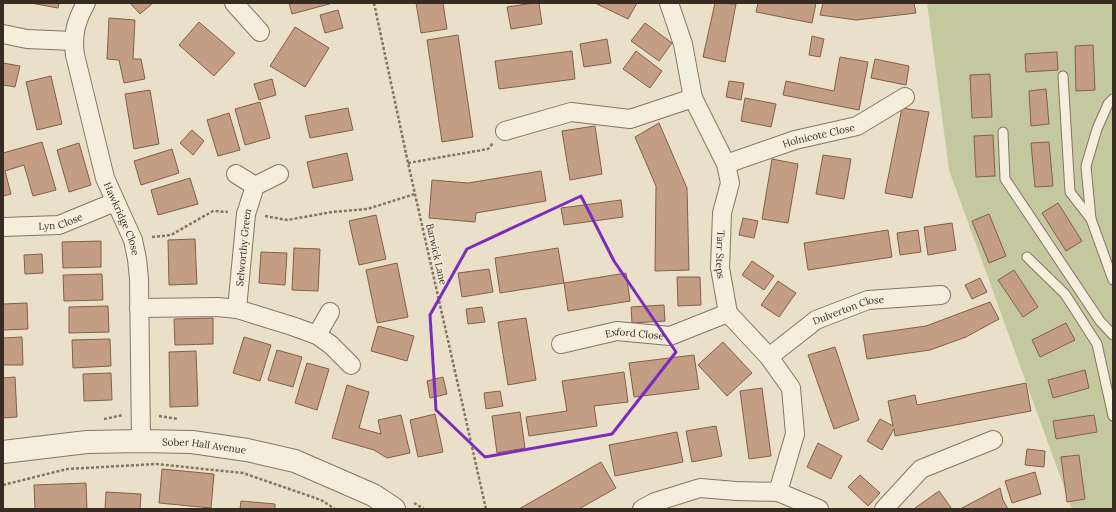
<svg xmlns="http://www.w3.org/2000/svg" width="1116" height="512" viewBox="0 0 1116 512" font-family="Lora,serif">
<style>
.green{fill:#c3c89f}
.building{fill:#c49e84;stroke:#825f49}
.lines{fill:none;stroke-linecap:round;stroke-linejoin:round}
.service-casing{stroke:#857460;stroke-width:11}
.minor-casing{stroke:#857460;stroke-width:20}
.tertiary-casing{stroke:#857460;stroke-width:24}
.path{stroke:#857460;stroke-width:2.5;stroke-dasharray:3 2;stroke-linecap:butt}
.service{stroke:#f6eedd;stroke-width:9}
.minor{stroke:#f6eedd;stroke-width:18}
.tertiary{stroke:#f6eedd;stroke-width:22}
.marked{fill:none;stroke:#7b2cbf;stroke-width:3;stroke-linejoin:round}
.labels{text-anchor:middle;stroke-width:3;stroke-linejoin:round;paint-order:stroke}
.street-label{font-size:10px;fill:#382c22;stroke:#f3ebd9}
</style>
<rect width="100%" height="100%" fill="#eae0ca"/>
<path class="green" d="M927,3H1113V509H1072L949,170Z"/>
<g class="building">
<path d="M31,3H59L58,8Z"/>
<path d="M130,3H153L140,14Z"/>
<path d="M289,3H333L292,14Z"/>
<path d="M416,3H443L447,29L421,33Z"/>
<path d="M534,3H539L542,24L511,29L507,7Z"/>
<path d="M595,3H637L628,19Z"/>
<path d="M715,3L736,4L725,62L703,57Z"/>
<path d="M758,3H816L812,23L756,12Z"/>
<path d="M823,3H914L916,13L856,20L820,15Z"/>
<path d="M338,10L343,28L325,33L320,15Z"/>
<path d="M109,18L135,20L133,59H141L145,79L124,83L119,60L107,59Z"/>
<path d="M199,22L235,53L214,76L179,45Z"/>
<path d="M645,23L672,43L659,61L631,41Z"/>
<path d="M295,27L329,48L305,87L270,66Z"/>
<path d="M458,35L473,137L442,142L427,40Z"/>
<path d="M812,36L824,39L820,57L809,55Z"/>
<path d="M607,39L611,63L584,67L580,44Z"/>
<path d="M1093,45L1095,90L1076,91L1075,46Z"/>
<path d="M572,51L575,79L499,89L495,61Z"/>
<path d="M636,51L662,71L650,88L623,69Z"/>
<path d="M1057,52L1058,70L1026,72L1025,54Z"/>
<path d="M840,57L868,62L859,110L783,95L786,81L834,91Z"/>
<path d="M875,59L909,66L906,85L871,78Z"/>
<path d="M3,63L20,66L15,87L3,85Z"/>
<path d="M990,74L992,117L972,118L970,75Z"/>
<path d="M51,76L62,124L37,130L26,82Z"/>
<path d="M272,79L276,95L259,100L254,84Z"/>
<path d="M729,81L744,83L741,100L726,97Z"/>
<path d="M1046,89L1049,124L1031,126L1029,91Z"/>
<path d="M150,90L159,144L134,149L125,94Z"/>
<path d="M745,98L776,104L771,127L741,121Z"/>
<path d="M260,102L270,138L245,145L235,109Z"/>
<path d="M348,108L353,130L310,138L305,116Z"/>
<path d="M902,108L929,112L912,198L885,193Z"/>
<path d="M229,113L240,150L218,156L207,120Z"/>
<path d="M659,123L687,188L689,270L655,271L656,186L635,137Z"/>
<path d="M595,126L602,174L570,180L562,131Z"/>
<path d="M192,130L204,141L193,155L180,143Z"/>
<path d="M993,135L995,176L976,177L974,136Z"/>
<path d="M42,142L56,190L33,196L24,165L5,171L11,194L3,196V153Z"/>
<path d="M1049,142L1053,186L1035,187L1031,143Z"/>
<path d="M79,143L91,185L69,192L57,150Z"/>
<path d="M172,149L179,173L141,185L134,161Z"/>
<path d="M347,153L353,180L313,188L307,162Z"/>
<path d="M823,155L851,159L844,199L816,194Z"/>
<path d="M772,159L798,164L788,223L762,219Z"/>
<path d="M541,171L546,201L476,213L475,222L429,218L432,180L468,183Z"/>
<path d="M190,178L198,204L158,215L151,190Z"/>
<path d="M621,200L623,217L564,225L561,208Z"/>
<path d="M1058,203L1082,241L1066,251L1042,213Z"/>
<path d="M989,214L1006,256L989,263L972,221Z"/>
<path d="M376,215L386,259L359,265L349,221Z"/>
<path d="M743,218L758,221L754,238L739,235Z"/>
<path d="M952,223L956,250L928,255L924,227Z"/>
<path d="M888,230L892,257L808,270L804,243Z"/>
<path d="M918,230L921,252L900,255L897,233Z"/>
<path d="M195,239L197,284L169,285L168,240Z"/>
<path d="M101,241V267L63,268L62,242Z"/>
<path d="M294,248L320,249L318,291L292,290Z"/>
<path d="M558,248L564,283L626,273L630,301L568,311L564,283L500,293L495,258Z"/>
<path d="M261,252L287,253L285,285L259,283Z"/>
<path d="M42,254L43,273L25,274L24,255Z"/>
<path d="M752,261L774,276L764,290L742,275Z"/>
<path d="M397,263L408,317L377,323L366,270Z"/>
<path d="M489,269L493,292L462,297L458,273Z"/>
<path d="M1014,270L1038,307L1023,317L998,280Z"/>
<path d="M102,274L103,300L64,301L63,275Z"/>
<path d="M677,277H700L701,305L678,306Z"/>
<path d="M980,278L987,292L972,299L965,285Z"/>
<path d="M778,281L796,293L779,317L761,305Z"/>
<path d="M990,302L999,319L966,337L930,350L867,359L863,335L926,326Z"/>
<path d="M27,303L28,329L3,330V304Z"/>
<path d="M664,305L665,321L632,323L631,307Z"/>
<path d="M108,306L109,332L69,333V307Z"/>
<path d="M482,307L485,322L468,324L466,309Z"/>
<path d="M213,318V344L175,345L174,319Z"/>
<path d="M526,318L536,380L508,385L498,322Z"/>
<path d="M1066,323L1075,340L1040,357L1032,340Z"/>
<path d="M378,326L414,336L407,361L371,351Z"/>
<path d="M22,337L23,365H3V338Z"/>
<path d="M244,337L271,345L260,381L233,373Z"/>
<path d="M110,339L111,366L73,368L72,340Z"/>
<path d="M723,342L752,373L727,396L698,365Z"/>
<path d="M835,347L859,420L834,429L808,355Z"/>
<path d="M277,350L302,357L293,387L268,380Z"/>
<path d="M196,351L198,406L170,407L169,352Z"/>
<path d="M694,355L699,389L634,397L629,363Z"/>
<path d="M307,363L329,369L317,410L295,403Z"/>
<path d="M1085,370L1089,388L1053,398L1048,380Z"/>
<path d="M624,372L628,402L594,406L597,426L529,436L526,417L567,411L562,381Z"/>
<path d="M111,373L112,400L84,401L83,374Z"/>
<path d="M15,377L17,417L3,418V378Z"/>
<path d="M443,377L447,394L430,398L427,381Z"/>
<path d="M1026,383L1031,411L895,436L894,429L882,450L867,441L880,419L893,426L888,401L915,395L917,405Z"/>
<path d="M347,385L369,392L359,428L381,434L378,420L401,415L410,453L387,458L374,450L332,438Z"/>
<path d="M762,388L771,456L749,459L740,391Z"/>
<path d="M500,391L503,406L486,409L484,393Z"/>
<path d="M520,412L525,448L497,453L492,416Z"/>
<path d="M435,414L443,452L418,457L410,420Z"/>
<path d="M1094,415L1097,432L1056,439L1053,421Z"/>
<path d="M716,426L722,456L692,462L686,431Z"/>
<path d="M677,432L683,462L615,476L609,445Z"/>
<path d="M818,443L842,456L831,479L807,467Z"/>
<path d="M1027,449L1045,451L1044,467L1025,465Z"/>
<path d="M1079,455L1085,499L1067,502L1061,457Z"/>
<path d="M601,462L616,488L579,509H519Z"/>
<path d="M162,469L214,474L211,508L159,503Z"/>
<path d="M1035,472L1041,494L1012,503L1005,481Z"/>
<path d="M860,475L880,493L868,506L848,487Z"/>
<path d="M86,483L87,509H35L34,485Z"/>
<path d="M1000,488L1003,500L1008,509H960Z"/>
<path d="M939,491L952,509H916L915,508Z"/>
<path d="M106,492L141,494L140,509H105Z"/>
<path d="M241,501L275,504V509H240Z"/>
</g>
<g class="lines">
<defs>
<g id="service">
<path d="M1063,76L1070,192L1091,219"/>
<path d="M1113,99L1108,104L1097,129L1086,166L1091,219L1113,280"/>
<path d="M1003,132L1005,179L1100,321L1113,335"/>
<path d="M1027,257L1065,294L1097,344L1113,416"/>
</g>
<g id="minor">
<path id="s1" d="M86,3C76,21 72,35 75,55L105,178L133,240L137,259L139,279L141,441"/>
<path d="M234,3L260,32"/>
<path id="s2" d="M669,3L683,44L693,98L726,164L730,183L722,213L720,268L728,313L769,357L791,388L795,434L778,492"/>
<path d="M3,34L27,39L73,41"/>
<path d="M505,131L571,112L630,119L693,98"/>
<path id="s3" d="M726,164L795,140L857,126L905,97"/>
<path d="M236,174L255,186"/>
<path id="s4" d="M3,227L59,225L115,202"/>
<path d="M139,308L218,307L237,309L292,326L317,335L331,345L351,365"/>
<path id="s5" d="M237,309L246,214L255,186L279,174"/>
<path d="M317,335L330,312"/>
<path id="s6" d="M561,344L617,331L670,336L728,313"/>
<path id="s7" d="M769,357L816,320L868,300L941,295"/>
<path d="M642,509L655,502L700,488L736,491L778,492L819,509"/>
<path d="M884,509L921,469L993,440"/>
</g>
<g id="tertiary">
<path id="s8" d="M3,452L87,442L141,441L192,442L247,450L295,461L373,495L394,509"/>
</g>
</defs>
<use href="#service" class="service-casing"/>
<use href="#minor" class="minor-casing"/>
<use href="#tertiary" class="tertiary-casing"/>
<g class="path">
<path d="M374,3L408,163L486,509"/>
<path d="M408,163L488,149L493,143"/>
<path d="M265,216L287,220L332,212L367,209L415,194"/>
<path d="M152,237L171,235L213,211L228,212"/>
<path d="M159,416L178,419"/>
<path d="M104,419L123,415"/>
<path d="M3,485L67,469L156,464L243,473L321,500L335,509"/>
<path d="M414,503L424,509"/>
</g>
<use href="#service" class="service"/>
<use href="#minor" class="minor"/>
<use href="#tertiary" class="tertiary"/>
</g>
<path class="marked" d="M581,196L614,261L676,352L612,434L485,457L436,410L430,315L467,249Z"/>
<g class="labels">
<g class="street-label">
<text dy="4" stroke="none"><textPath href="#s3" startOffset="97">Holnicote Close</textPath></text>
<text dy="4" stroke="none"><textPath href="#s1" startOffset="225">Hawkridge Close</textPath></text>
<text dy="4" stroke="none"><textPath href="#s4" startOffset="58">Lyn Close</textPath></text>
<text dy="4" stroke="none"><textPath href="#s5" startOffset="62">Selworthy Green</textPath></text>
<text transform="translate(437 254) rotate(77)" y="4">Barwick Lane</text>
<text dy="4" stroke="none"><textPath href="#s2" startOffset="264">Tarr Steps</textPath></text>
<text dy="4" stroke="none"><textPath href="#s7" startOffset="94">Dulverton Close</textPath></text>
<text dy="4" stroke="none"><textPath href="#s6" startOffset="75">Exford Close</textPath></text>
<text dy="4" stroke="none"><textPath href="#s8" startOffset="202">Sober Hall Avenue</textPath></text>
</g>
</g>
<rect width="1116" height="512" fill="none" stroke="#382c22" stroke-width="8"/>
</svg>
